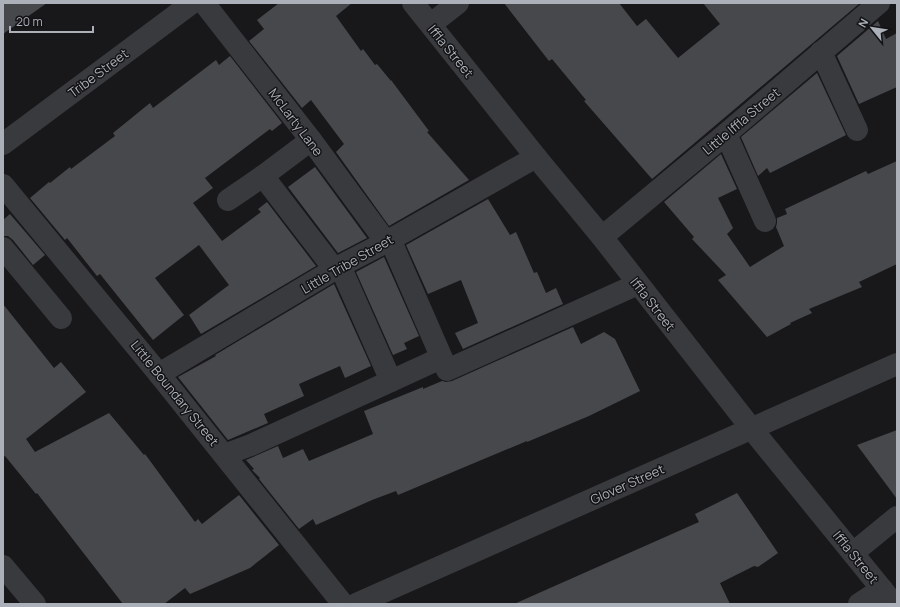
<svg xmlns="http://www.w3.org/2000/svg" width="900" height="607" viewBox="0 0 900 607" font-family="Manrope,sans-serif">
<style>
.building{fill:#47484c}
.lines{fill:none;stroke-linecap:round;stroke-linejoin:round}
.minor{stroke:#393a3e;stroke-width:22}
.labels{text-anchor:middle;stroke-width:3;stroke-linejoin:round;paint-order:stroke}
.street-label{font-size:13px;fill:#acb0b8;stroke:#131315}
</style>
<rect width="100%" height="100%" fill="#18181a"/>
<g class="building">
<path d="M3,3H47L3,34Z"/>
<path d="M279,3H352L336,16L361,51L363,49L375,65L377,64L391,81V80L429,131L427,132L469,180L389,226L336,152L344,144L311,100L302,108L249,41L264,29L257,20Z"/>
<path d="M504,3H619L637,26L646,19L678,58L720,24L703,3H860L652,179L584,101L586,100L552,59L549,61Z"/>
<path d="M878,21L886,39L897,33V87L859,104L837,56Z"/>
<path d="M230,56L282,123L272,131L270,129L205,178L213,188L193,203L222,241L261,212L258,209L267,202L316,266L201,334L189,315L229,285L199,245L155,278L184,315L153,340L100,274L97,276L67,238L65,240L30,198L49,182L50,183L70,167L71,169L115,136L113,133L150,103L153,108L216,60L219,65Z"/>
<path d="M817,73L846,135L770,173L767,168L758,176L741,137Z"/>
<path d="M721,154L737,189L718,198L733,228L727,234L750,267L784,246L776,227L777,223V218L787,214L785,209L866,171L868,174L897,161V264L859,282L862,287L809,309L812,313L790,323L791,324L767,337L718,280L726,275L692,239L694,237L664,202Z"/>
<path d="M315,167L367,238L338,253L288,187Z"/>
<path d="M488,199L510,235L516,232L534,273L537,272L546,293L556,288L563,304L463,349L455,333L478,323L461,280L428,294L406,245Z"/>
<path d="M10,214L45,255L33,265L13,240L8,236H3V220Z"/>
<path d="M384,257L419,336L404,343L407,349L393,355L356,272Z"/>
<path d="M334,284L371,366L345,378L340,366L299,384L304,396L264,414L268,423L228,440L178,377L216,356L215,355Z"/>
<path d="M3,304L54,368L61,362L86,392L26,439L35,452L109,413L144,455L145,454L195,522L198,519L202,524L239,495L279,545L250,568L190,594L185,588L164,604H123L37,493L36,494L5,456L3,457Z"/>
<path d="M573,327L581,344L604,332L615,339L640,391L589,416L527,442V441L398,495L396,491L372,500L316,525L313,519L299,529L259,479L260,478L252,470L254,469L246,460L278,446L283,458L303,449L309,461L373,434L364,411L423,387V389L442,381L446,382L452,381Z"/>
<path d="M897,430V499L857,445Z"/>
<path d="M737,493L778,553L758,567L754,566L720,583L730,604H514L699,522L695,514Z"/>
</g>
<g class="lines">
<g class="minor">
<path d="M204,3L311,140L386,242"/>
<path d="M413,3L536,157L602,237L751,428L894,604"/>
<path d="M431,24L458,3"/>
<path d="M821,52L857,130"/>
<path d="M726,134L765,221"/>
<path d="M3,144L192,3"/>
<path d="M263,176L335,270"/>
<path d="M3,185L159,374L343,604"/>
<path d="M228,200L263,176L311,140"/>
<path d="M602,237L726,134L879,3"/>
<path d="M390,239L447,370L638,284"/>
<path d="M3,248L61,318"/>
<path d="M340,266L391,381L441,358"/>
<path d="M159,374L340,266L386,242L536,157"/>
<path d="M224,455L251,445L391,381"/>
<path d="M853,553L897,517"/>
<path d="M3,566L35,604"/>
<path d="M356,604L897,364"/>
<path d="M859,604L882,589"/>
</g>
</g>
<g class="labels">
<g class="street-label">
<text transform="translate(451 51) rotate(51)" y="5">Iffla Street</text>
<text transform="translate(98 73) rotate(-37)" y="5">Tribe Street</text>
<text transform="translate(741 121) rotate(-40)" y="5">Little Iffla Street</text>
<text transform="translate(296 122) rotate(53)" y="5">McLarty Lane</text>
<text transform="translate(347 264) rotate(-30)" y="5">Little Tribe Street</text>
<text transform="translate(653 304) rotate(52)" y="5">Iffla Street</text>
<text transform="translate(175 393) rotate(51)" y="5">Little Boundary Street</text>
<text transform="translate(627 484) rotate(-24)" y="5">Glover Street</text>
<text transform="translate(856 557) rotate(51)" y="5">Iffla Street</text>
</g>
</g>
<rect width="900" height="607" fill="none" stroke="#acb0b8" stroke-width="8"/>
<g transform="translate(872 28) rotate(300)" stroke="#131315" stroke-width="3" paint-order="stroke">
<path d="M0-3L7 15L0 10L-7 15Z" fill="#acb0b8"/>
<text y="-6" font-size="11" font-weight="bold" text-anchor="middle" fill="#acb0b8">N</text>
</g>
<path d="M10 26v6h83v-6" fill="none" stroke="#acb0b8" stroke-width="2"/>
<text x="16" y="26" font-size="12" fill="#acb0b8" stroke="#131315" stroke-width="3" paint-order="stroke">20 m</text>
</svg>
